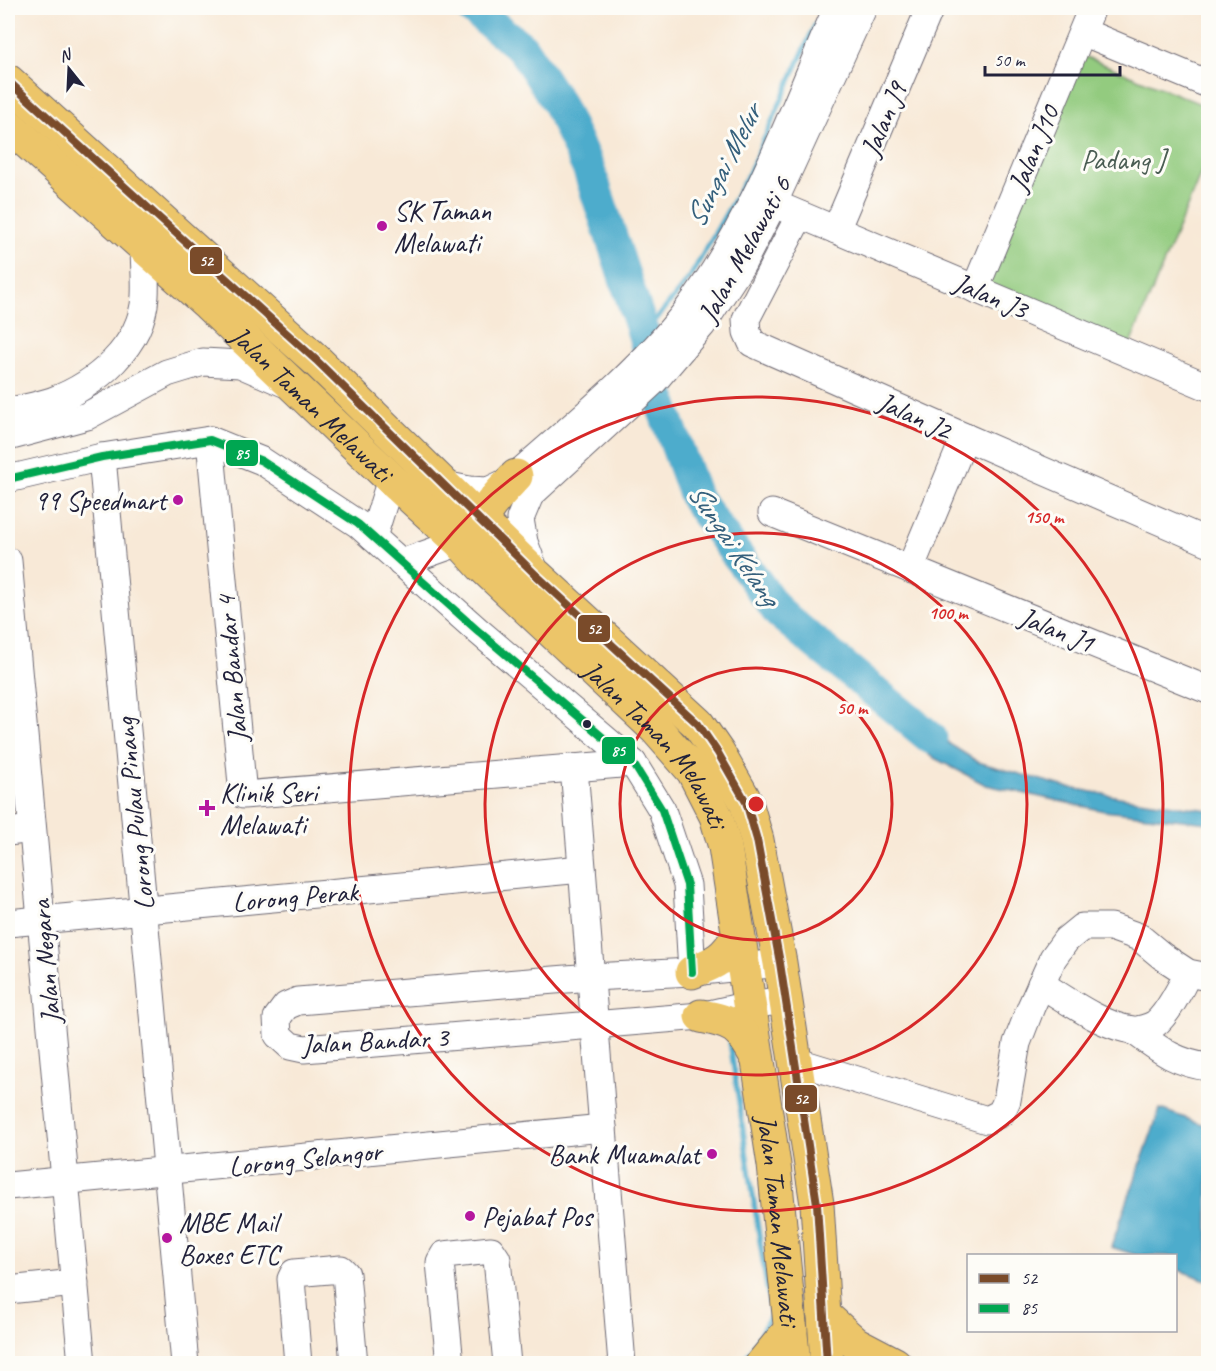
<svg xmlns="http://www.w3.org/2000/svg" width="1216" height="1371" viewBox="0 0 1216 1371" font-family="Caveat,sans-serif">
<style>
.green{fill:#93cb7f;stroke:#5a765d;stroke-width:1.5}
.water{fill:#4daccc;stroke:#386784;stroke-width:1.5}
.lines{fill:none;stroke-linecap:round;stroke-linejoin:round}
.stream{stroke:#4daccc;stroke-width:5}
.river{stroke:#4daccc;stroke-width:33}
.minor-casing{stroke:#6d6872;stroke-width:29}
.major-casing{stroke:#6d6872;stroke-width:35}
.highway-casing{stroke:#6d6872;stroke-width:35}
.minor{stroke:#fff;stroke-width:27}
.major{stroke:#ecc569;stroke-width:33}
.highway{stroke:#ecc569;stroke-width:33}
.bus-1-casing{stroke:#fdfcf7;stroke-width:12}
.bus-2-casing{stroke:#fdfcf7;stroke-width:12}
.bus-1{stroke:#7a4b2a;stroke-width:8}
.bus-2{stroke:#00a651;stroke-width:8}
.ring{fill:none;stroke:#d62828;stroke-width:3}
.poi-dot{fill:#b5179e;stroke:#fdfcf7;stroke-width:2}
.bus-dot{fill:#22223b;stroke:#fdfcf7;stroke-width:2}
.labels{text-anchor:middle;stroke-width:6;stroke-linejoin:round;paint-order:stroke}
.street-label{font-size:28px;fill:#22223b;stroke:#fdfcf7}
.park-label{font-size:28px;fill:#4a5d53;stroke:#fdfcf7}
.poi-label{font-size:28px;fill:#22223b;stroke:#fdfcf7;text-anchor:start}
.water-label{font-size:30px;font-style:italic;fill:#35607c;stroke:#fdfcf7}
.centre{fill:#d62828;stroke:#fdfcf7;stroke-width:3}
.ring-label{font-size:18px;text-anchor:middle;font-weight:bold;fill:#d62828;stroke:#fdfcf7;stroke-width:6;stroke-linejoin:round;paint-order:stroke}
.line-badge{stroke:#fdfcf7;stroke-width:2}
.badge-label{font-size:16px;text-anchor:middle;font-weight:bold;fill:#fff}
</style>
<rect width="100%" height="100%" fill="#fdfcf7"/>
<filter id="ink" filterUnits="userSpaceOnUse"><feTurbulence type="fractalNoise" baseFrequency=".0167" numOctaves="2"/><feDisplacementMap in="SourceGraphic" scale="12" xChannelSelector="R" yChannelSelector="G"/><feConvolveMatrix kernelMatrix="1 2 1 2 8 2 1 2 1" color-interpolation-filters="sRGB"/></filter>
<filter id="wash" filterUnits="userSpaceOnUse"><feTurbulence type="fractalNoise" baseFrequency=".008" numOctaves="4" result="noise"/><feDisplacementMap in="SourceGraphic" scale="24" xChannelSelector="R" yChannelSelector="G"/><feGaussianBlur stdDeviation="1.35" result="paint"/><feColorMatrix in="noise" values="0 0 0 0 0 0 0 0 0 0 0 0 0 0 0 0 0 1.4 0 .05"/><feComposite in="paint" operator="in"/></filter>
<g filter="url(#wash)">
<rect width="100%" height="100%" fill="#f8e9d7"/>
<path class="green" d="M1081,55L1208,107V156L1129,347L984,288Z"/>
<g class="water">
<path d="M899,705L921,718L951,745L978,762L1066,787L1125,798L1208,810V823L1104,811L986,785L930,756L892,717Z"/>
<path d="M1160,1109L1208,1126V1281L1176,1269V1256L1136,1255L1111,1247Z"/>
</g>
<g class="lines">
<g class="stream">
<path d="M644,335L690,277L749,173L815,25"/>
<path d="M730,1043L771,1315L746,1358L737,1364"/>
</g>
<path class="river" d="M471,8L522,48L558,103L589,170L644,335L663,408L696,499L779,613L931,738"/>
</g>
</g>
<g filter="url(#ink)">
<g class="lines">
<defs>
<g id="minor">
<path d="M1083,32L1208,84"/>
<path d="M784,208L1208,387"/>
<path d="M800,215L746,319L747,332L752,343L965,437L1208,542"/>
<path d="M836,230L930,8"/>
<path d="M975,289L1092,8"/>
<path d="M8,412C22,408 38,406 52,401C96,385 142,346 145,296C146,280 144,262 144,246"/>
<path d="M8,437L87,416L167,373L203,362L240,364L284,383"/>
<path d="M210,440L243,795L633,763"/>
<path d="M102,457L185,1364"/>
<path d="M8,479L102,457L210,440L262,461L358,524L477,630L633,763L662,810L687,885L692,972"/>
<path d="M444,485L469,490L488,491L511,480C569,429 638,373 685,313C753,224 793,110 837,8"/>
<path d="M772,513L1208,690"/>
<path d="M373,537L391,479"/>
<path d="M8,561L82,1364"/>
<path d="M401,563L460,542"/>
<path d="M910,569L965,437"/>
<path d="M536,574L524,542L520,519L530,495L655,380L702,325L742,264L773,204L863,8"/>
<path d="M574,768L622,1364"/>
<path d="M8,832L32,829"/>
<path d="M8,923L582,869"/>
<path d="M780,963L692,972L591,977L298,1001L286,1006L277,1018L278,1035L290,1046L304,1049L701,1016L749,1005L786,1000"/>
<path d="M1041,984C1065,999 1104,1027 1133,1030C1138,1031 1150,1027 1155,1024C1167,1015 1182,986 1188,973"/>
<path d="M1134,1031C1160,1050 1176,1063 1208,1067"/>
<path d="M795,1061L987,1120L1001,1113L1007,1100L1017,1043L1031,1007L1053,958L1066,940L1082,927H1111L1139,937L1162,956L1188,973L1208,977"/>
<path d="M8,1186L603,1128"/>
<path d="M8,1290L75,1283"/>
<path d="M298,1364L291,1279L294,1273L341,1269L346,1274L354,1364"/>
<path d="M450,1364L440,1262L444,1255L491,1250L497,1259L507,1364"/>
</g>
<g id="major">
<path d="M8,81L316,360L536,575L698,724L718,753L746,802L757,840L780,963L817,1204L827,1364"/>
<path id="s1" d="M8,125L208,304L391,479L460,542L482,566L656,729L693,771L716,816L725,847L774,1165L794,1364"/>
<path d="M477,541C477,514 499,494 516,476"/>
<path d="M692,972C717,962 724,959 738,936"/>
<path d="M701,1016C733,1022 740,1026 756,1056"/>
</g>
<g id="highway">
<path d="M824,1315L855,1343L895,1364"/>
<path d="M762,1364L791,1329"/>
</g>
</defs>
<use href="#minor" class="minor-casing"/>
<use href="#major" class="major-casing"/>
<use href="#highway" class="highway-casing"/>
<use href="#minor" class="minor"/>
<use href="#major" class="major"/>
<use href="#highway" class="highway"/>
<defs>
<path id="bus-1" d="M8,81L316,360L536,575L698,724L718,753L746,802L757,840L780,963L817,1204L827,1364"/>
<path id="bus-2" d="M8,479L102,457L210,440L262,461L358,524L477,630L633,763L662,810L687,885L692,972"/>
</defs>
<use href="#bus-1" class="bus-1-casing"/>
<use href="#bus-2" class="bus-2-casing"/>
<use href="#bus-1" class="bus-1"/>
<use href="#bus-2" class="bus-2"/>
</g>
</g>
<g class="ring">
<circle cx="756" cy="804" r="136"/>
<circle cx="756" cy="804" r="271"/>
<circle cx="756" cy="804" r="407"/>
</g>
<g class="poi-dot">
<circle cx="382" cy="226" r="6"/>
<circle cx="178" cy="500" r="6"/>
<path d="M204 799h6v6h6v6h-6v6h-6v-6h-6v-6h6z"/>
<circle cx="712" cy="1154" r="6"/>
<circle cx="470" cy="1216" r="6"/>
<circle cx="167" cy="1238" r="6"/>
</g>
<circle class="bus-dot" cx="587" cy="724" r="5"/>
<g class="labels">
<g class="street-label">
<text transform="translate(883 119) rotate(-67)" y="10">Jalan J9</text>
<text transform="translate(1033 148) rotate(-67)" y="10">Jalan J10</text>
<text transform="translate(744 249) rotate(-61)" y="10">Jalan Melawati 6</text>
<text transform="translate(991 295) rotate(23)" y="10">Jalan J3</text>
<text dy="10" stroke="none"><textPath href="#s1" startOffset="412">Jalan Taman Melawati</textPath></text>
<text transform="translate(915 415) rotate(24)" y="10">Jalan J2</text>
<text transform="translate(1057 629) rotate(22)" y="10">Jalan J1</text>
<text transform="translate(231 669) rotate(-95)" y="10">Jalan Bandar 4</text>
<text dy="10" stroke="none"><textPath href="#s1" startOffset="898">Jalan Taman Melawati</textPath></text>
<text transform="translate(134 814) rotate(-96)" y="10">Lorong Pulau Pinang</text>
<text transform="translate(295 896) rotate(-5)" y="10">Lorong Perak</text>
<text transform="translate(45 962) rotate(-95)" y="10">Jalan Negara</text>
<text transform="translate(375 1040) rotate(-3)" y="10">Jalan Bandar 3</text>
<text transform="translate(305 1158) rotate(-6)" y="10">Lorong Selangor</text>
<text dy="10" stroke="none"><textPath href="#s1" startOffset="1402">Jalan Taman Melawati</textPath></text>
</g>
<g class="park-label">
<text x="1123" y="169">Padang J</text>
</g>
<g class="poi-label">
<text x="394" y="220">SK Taman<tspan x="394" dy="32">Melawati</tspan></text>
<text x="166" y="510" text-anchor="end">99 Speedmart</text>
<text x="220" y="802">Klinik Seri<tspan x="220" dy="32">Melawati</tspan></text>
<text x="700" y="1164" text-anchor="end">Bank Muamalat</text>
<text x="482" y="1226">Pejabat Pos</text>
<text x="179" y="1232">MBE Mail<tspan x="179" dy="32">Boxes ETC</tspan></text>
</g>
<g class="water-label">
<text transform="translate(723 166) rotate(-63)" y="10">Sungai Melur</text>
<text transform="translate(734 544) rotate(56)" y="10">Sungai Kelang</text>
</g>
</g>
<circle cx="756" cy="804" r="9" class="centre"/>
<g class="ring-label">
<text x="1044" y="523">150 m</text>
<text x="948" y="619">100 m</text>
<text x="852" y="714">50 m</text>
</g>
<g class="line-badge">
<rect x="189" y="246" width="34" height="29" rx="6" fill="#7a4b2a"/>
<rect x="225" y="439" width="34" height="28" rx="6" fill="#00a651"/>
<rect x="577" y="614" width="34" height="29" rx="6" fill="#7a4b2a"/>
<rect x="601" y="736" width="35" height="29" rx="6" fill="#00a651"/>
<rect x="784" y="1084" width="34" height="29" rx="6" fill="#7a4b2a"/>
</g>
<g class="badge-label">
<text x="206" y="266">52</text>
<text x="242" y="459">85</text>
<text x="594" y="634">52</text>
<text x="618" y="756">85</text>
<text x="801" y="1104">52</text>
</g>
<rect width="1216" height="1371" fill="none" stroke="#fdfcf7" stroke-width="30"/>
<rect x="967" y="1254" width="210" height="78" fill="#fdfcf7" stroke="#a5a5ac" stroke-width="1.5"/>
<rect x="979" y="1274" width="30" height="9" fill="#7a4b2a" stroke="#a5a5ac" stroke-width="1.5"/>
<text x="1021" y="1284" font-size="18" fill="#22223b">52</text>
<rect x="979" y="1304" width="30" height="9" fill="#00a651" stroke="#a5a5ac" stroke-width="1.5"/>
<text x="1021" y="1314" font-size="18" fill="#22223b">85</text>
<g transform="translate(69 69) rotate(342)" stroke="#fdfcf7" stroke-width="4.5" paint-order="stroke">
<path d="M0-4.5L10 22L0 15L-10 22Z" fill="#22223b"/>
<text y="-9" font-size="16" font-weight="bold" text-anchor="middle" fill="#22223b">N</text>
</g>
<path d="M985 66v9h135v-9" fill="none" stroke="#22223b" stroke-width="3"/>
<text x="994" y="66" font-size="18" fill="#22223b" stroke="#fdfcf7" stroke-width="4.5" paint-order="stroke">50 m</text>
</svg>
